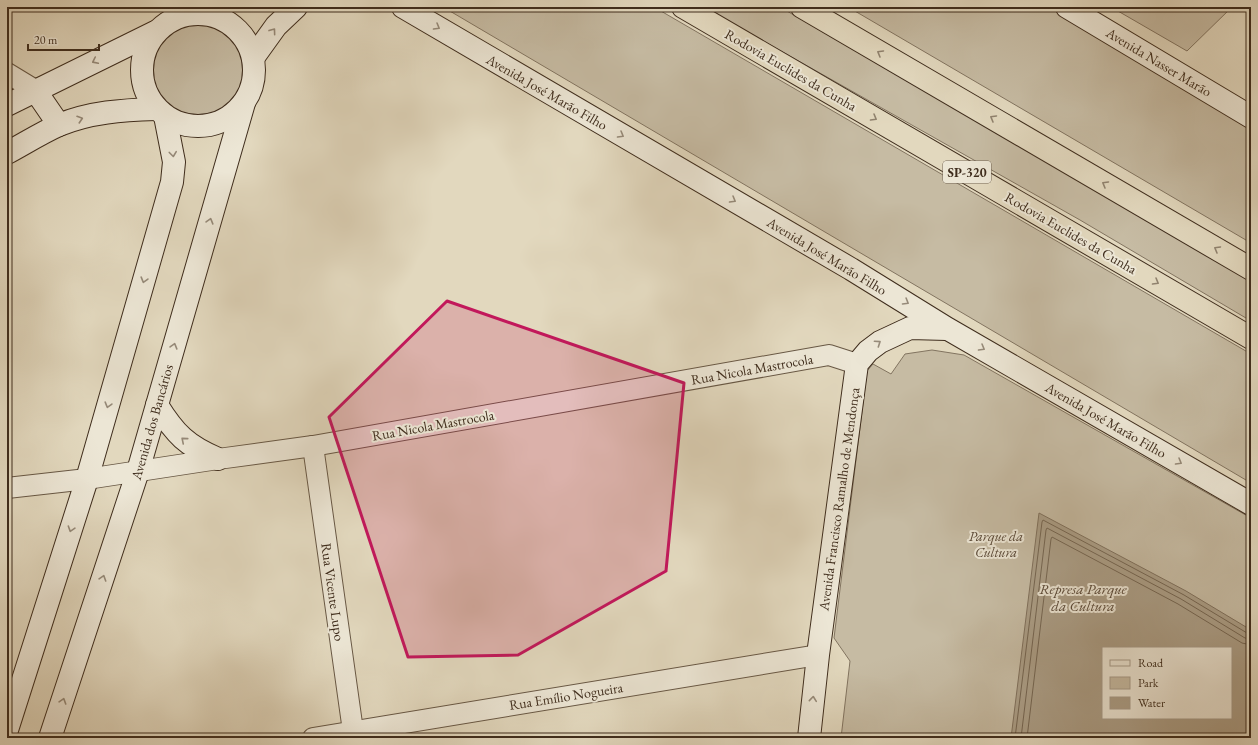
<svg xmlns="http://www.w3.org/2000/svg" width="1258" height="745" font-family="'EB Garamond',serif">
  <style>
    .green { fill: #c6bba3; stroke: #827460; fill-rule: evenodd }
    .water { fill: #ab9e87; stroke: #80715d; fill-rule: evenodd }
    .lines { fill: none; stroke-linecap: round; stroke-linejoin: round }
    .shore { stroke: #756652; stroke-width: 1 }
    .street-casing { stroke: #685845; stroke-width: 22 }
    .secondary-casing { stroke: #3f2d1d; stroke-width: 24 }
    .highway-casing { stroke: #3f2d1d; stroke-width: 24 }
    .street { stroke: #ece6d5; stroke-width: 20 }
    .secondary { stroke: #ece6d5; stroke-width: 22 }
    .highway { stroke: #e2d8be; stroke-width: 22 }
    .oneway { stroke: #968a79 }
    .oneway2 { stroke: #90826e }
    .marked { fill: #c2185b; fill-opacity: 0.2; stroke: #c2185b; stroke-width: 3; stroke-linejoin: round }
    .labels { text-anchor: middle; stroke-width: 4; stroke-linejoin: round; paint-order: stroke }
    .shield { fill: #ece6d5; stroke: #736454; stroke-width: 1 }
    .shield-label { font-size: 13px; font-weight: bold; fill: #3f2d1d }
    .street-label { font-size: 14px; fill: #3f2d1d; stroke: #ece6d5 }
    .park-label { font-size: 14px; font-style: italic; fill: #5a4938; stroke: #ece6d5 }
    .water-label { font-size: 15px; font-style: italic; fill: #5a4938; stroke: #ece6d5 }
  </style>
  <rect width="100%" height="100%" fill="#e2d8be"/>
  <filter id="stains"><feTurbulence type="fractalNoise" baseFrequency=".005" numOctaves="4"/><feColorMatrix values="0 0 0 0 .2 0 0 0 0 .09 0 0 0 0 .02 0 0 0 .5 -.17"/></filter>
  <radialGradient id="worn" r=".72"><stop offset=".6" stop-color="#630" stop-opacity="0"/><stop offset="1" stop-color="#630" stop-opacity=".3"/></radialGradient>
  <g class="green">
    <polygon points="443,7 654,7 1251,354 1251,483"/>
    <polygon points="703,7 780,7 1251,281 1251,321 1080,220"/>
    <polygon points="848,7 1051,7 1251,124 1251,243"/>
    <polygon points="1111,7 1232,7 1187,51"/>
    <circle cx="198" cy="70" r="48"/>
    <path d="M932,350L964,355L1251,518V738H841L850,661L834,638L867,371L873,364L891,374L905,354ZM1103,648H1231V718H1103Z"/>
  </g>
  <path class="water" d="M1039,513L1186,591L1251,630V738H1011ZM1103,648H1231V718H1103Z"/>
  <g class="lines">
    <g class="shore">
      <polyline points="1015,738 1042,522 1043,520 1184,595 1247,633 1251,634"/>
      <polyline points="1021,738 1046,530 1047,528 1181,599 1245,638 1251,639"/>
      <polyline points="1027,738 1051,539 1052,537 1178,604 1242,643 1251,645"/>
    </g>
    <defs>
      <g id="street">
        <polyline points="7,73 35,90"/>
        <polyline points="313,446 354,738"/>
        <polyline points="7,488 87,479 218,459 313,446 829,355 857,364"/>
        <polyline points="313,738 818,655"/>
      </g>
      <g id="secondary">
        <polyline points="403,7 851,269 948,329 1251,504"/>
        <polyline points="1067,7 1251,117"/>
        <circle cx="198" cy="70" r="56"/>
        <polyline points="253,58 276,26 296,7"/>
        <polyline points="35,90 59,125"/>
        <polyline points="7,105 155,32"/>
        <path d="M7,153C24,144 41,133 59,125C90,112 123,110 156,109"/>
        <path d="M157,405C175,434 187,446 218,459"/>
        <polyline points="7,730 87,479 172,182 174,162 165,116"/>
        <polyline points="50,738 138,471 244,103"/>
        <polyline points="809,738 818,655 857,364 868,351 880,342 910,328 947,329"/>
      </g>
      <g id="highway">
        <polyline points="683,7 1251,338"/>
        <polyline points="802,7 1251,269"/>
      </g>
    </defs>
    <use href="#street" class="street-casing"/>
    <use href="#secondary" class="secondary-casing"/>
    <use href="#highway" class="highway-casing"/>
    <use href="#street" class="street"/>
    <use href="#secondary" class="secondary"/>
    <use href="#highway" class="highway"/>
  </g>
  <defs><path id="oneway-chevron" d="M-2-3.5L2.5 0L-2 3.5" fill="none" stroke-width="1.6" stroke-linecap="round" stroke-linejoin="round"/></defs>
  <g class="oneway">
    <use href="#oneway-chevron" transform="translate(437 27) rotate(30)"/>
    <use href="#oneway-chevron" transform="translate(273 31) rotate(-54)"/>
    <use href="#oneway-chevron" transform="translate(95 61) rotate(154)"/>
    <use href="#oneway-chevron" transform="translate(80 119) rotate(-18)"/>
    <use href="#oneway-chevron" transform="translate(621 135) rotate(30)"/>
    <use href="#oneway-chevron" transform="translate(173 154) rotate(83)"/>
    <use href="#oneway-chevron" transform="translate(733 200) rotate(30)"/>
    <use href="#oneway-chevron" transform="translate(210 221) rotate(-74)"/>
    <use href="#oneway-chevron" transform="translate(144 280) rotate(106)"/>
    <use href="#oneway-chevron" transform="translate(906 302) rotate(31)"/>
    <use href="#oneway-chevron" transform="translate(878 343) rotate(-34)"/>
    <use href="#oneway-chevron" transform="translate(174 346) rotate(-74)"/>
    <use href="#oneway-chevron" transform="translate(982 348) rotate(30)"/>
    <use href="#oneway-chevron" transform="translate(108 405) rotate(106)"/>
    <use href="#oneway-chevron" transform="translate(184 440) rotate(-140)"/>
    <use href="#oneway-chevron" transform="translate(1179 462) rotate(30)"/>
    <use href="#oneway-chevron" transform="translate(71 529) rotate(108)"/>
    <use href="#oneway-chevron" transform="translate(103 578) rotate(-72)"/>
    <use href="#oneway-chevron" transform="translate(813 699) rotate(-84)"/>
    <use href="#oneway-chevron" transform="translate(63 701) rotate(-72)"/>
  </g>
  <g class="oneway2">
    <use href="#oneway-chevron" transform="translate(880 53) rotate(-150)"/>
    <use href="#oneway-chevron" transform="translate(874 118) rotate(30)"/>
    <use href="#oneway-chevron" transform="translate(993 118) rotate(-150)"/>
    <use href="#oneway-chevron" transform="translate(1105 184) rotate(-150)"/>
    <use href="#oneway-chevron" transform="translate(1217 249) rotate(-150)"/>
    <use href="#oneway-chevron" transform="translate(1156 282) rotate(30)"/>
  </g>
  <path class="marked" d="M447,301L684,383L666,571L518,655L408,657L329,417Z"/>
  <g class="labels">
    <rect class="shield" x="943" y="161" width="48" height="22" rx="3"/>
    <g class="shield-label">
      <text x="967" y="177">SP-320</text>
    </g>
    <g class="street-label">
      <text transform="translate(1159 62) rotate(31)" y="5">Avenida Nasser Marão</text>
      <text transform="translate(791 70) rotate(30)" y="5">Rodovia Euclides da Cunha</text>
      <text transform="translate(547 92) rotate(30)" y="5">Avenida José Marão Filho</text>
      <text transform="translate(1071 233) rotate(30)" y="5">Rodovia Euclides da Cunha</text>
      <text transform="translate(827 256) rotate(31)" y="5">Avenida José Marão Filho</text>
      <text transform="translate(752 369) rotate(-10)" y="5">Rua Nicola Mastrocola</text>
      <text transform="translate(1106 420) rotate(30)" y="5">Avenida José Marão Filho</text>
      <text transform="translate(152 422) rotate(-74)" y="5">Avenida dos Bancários</text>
      <text transform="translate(433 425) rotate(-10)" y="5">Rua Nicola Mastrocola</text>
      <text transform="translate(839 499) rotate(-82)" y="5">Avenida Francisco Ramalho de Mendonça</text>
      <text transform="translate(333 592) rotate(82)" y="5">Rua Vicente Lupo</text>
      <text transform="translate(566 696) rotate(-9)" y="5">Rua Emílio Nogueira</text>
    </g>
    <g class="park-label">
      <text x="996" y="541">Parque da<tspan x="996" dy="16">Cultura</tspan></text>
    </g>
    <g class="water-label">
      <text x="1083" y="594">Represa Parque<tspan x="1083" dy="17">da Cultura</tspan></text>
    </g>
  </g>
  <rect width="1258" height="745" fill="none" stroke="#e2d8be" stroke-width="24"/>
  <rect x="8" y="8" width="1242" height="729" fill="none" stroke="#3f2d1d" stroke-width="2"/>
  <rect x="12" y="12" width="1234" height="721" fill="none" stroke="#3f2d1d"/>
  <rect x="1102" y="647" width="130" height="72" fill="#ece6d5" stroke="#a79c8b"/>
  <rect x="1110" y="660" width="20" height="6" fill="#ece6d5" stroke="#a79c8b"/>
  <text x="1138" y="667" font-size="12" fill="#3f2d1d">Road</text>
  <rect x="1110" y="677" width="20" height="12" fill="#c6bba3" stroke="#a79c8b"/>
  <text x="1138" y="687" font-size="12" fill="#3f2d1d">Park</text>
  <rect x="1110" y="697" width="20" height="12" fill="#ab9e87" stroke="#a79c8b"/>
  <text x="1138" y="707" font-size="12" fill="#3f2d1d">Water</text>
  <path d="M28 44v6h71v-6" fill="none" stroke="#3f2d1d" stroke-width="2"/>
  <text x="34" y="44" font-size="12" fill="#3f2d1d" stroke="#ece6d5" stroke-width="3" paint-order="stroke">20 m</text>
  <rect width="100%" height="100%" filter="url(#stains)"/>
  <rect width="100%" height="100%" fill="url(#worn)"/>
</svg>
